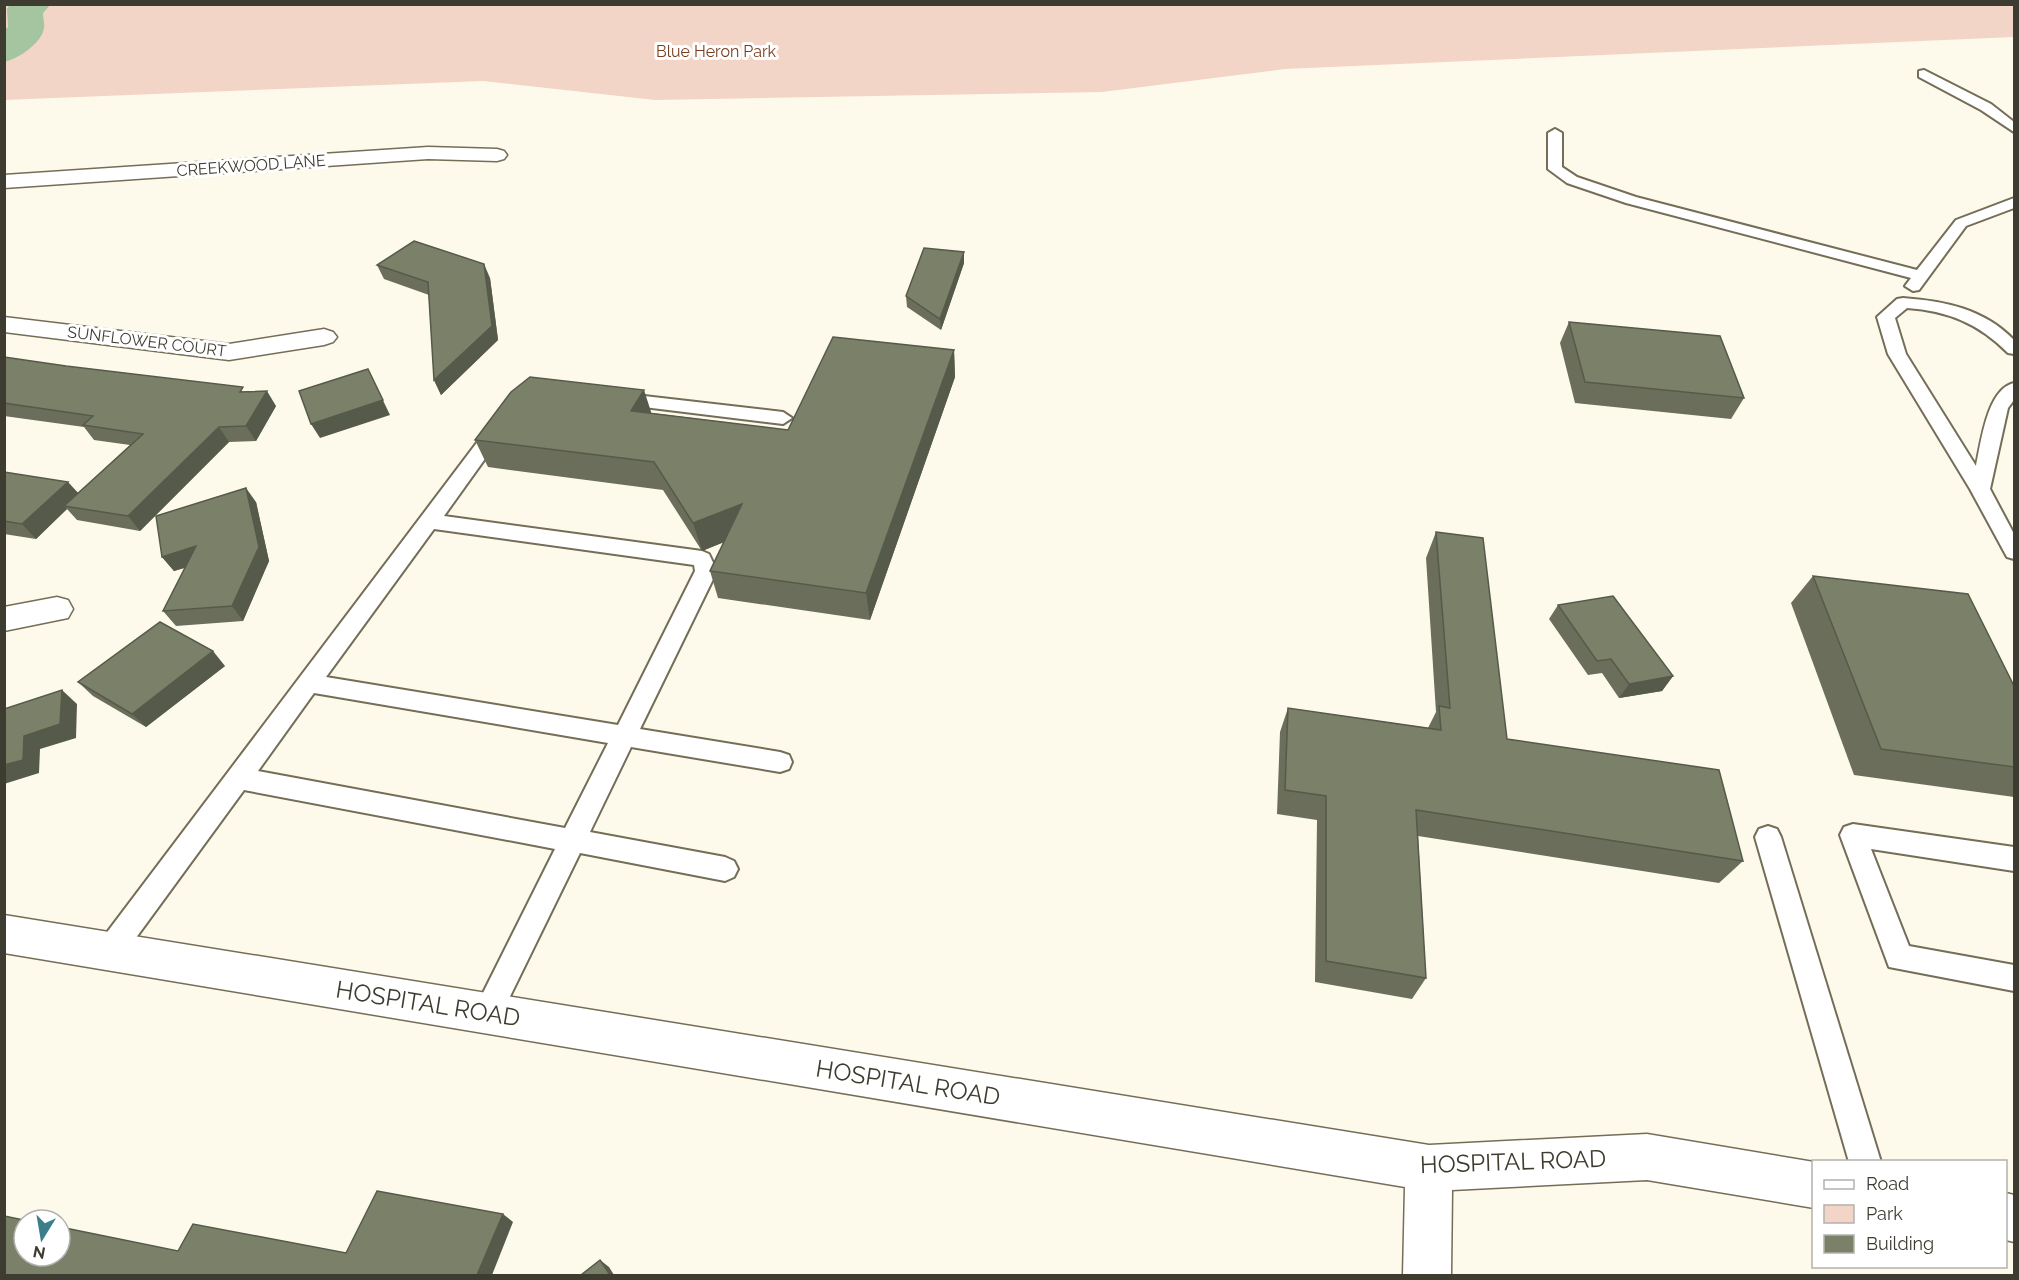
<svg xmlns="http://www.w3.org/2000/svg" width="2019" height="1280" font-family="Raleway,sans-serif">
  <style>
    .green { fill: #f3d5c7 }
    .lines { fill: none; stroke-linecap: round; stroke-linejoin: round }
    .river { fill: #a4c5a0; fill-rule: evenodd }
    .service-casing { stroke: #746d57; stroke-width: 4 }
    .minor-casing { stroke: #746d57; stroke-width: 3 }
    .service { fill: #fff; fill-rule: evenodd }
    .minor { fill: #fff; fill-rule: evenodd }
    .wall { fill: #6a6e5a }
    .shaded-wall { fill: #565a4a }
    .building { fill: #7b8069; stroke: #565a4a; stroke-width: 1.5 }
    .labels { text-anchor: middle; stroke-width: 6; stroke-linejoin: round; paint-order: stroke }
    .far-park-label { font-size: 16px; fill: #793e1f; stroke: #fff }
    .far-street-label { font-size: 16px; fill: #3e3c31; stroke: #fff }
    .near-street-label { font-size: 24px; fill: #3e3c31; stroke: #fff }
  </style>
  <rect width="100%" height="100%" fill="#fefaeb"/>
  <polygon class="green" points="2014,4 2014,37 1285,69 1102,92 655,100 483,81 4,100 5,4"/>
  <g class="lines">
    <path class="river" d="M10,4H51L43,13C43,18 45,24 44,28C42,43 18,59 4,62V30L8,27L7,9Z"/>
    <defs>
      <g id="service">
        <polygon points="1924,70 1991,104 2014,122 2014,132 1981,110 1919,77 1919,71"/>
        <polygon points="1555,129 1562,133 1562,167 1577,177 1636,197 1917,270 1956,220 2014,198 2014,208 1966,226 1919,290 1913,291 1905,286 1911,278 1626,203 1567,183 1548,169 1548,133"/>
        <path d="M1903,298C1945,301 1984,309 2014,340V354L2008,353C1978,323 1948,311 1907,308L1895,318L1906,354L1976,466C1981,443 1987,389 2014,383V400L2008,408L1990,489L2014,534V559L2007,557L1970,489L1888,354L1877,317L1897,299Z"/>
        <polygon points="618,393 783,412 792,418 783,424 611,403 609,399"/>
        <path d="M498,422L505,424L507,428L444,516L702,551L709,554L717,571L640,729L780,752L789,755L792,762L789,769L780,772L631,747L590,832L725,857L734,861L738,869L734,877L725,881L580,853L497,1023L487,1027L477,1023L473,1013L555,849L244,790L119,961L109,965L99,961L95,952L99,943L491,424ZM434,529L694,565L695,571L618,725L326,677ZM314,693L608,743L565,828L258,771Z"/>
        <polygon points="1853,824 2014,847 2014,871 1871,849 1909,946 2014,965 2014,991 1889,967 1840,835 1844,827"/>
        <polygon points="1768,826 1777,829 1781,837 1881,1162 1849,1162 1755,837 1759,829"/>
      </g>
      <g id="minor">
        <polygon points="428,147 497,149 504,151 507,155 504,159 497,161 428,159 4,188 4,175"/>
        <polygon points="4,317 229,344 324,329 333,332 337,337 333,342 324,345 229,360 4,332"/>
        <polygon points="57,597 68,600 73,609 68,618 4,631 4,607"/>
        <polygon points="4,915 1429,1145 1647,1134 1814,1162 1814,1208 1647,1180 1452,1190 1451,1276 1403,1276 1405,1187 4,953"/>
        <polygon points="2006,1193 2014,1195 2014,1242 2006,1240"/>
      </g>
    </defs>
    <use href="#service" class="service-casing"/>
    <use href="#minor" class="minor-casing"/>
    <use href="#service" class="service"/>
    <use href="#minor" class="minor"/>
  </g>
  <g class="wall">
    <polygon points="964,263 941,330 907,307 906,296"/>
    <polygon points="377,265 490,278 498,340 441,395 434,380 429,295 384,279"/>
    <polygon points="1569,322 1744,398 1731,419 1575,403 1560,343"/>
    <polygon points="954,350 955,377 870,620 718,598 710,571 724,542 702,551 663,490 488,467 475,440 652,413 788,430"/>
    <polygon points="4,357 246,392 276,406 256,441 229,442 140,531 77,520 67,509 36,539 4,534 4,472 78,493 130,445 94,440 84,427 4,416"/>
    <polygon points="256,502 269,561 243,621 176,626 163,611 185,568 174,571 162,557"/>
    <polygon points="1436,532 1507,739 1743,861 1719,883 1418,836 1426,978 1412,999 1315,982 1317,820 1277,814 1280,732 1288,708 1428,728 1436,712 1426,558"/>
    <polygon points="1813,576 2014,686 2014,797 1854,775 1791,603"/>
    <polygon points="1558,605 1673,676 1662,691 1619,698 1602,673 1588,675 1549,619"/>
    <polygon points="225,666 146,727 93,696 78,682"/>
  </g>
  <g class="shaded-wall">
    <polygon points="964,252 964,263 941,330 940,319"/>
    <polygon points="484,264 490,278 498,340 441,395 434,380"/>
    <polygon points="954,350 955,377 870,620 866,593"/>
    <polygon points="368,369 390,415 320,438 311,424"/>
    <polygon points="644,390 653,418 631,411"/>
    <polygon points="267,391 276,406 256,441 246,426"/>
    <polygon points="219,427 229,442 140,531 128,516"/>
    <polygon points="68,482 81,496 64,506 67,509 36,539 22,524"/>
    <polygon points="246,488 256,502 269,561 243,621 232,606"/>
    <polygon points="742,504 749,532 702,551 693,523"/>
    <polygon points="196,546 207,560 174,571 162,557"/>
    <polygon points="213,651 225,666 146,727 132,714"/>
    <polygon points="1673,676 1662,691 1619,698 1629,684"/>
    <polygon points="62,690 77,704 76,738 40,749 39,773 4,784 4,765 24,736"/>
    <polygon points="503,1214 513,1222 492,1275 477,1275"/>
    <polygon points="600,1260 609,1267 614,1275 610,1275"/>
  </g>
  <g class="building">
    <polygon points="414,241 484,264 492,326 434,380 428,282 377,265"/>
    <polygon points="924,248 964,252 940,319 906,296"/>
    <polygon points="1569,322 1720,336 1744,398 1585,382"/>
    <polygon points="833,337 954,350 866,593 710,571 742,504 693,523 654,462 475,440 511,392 530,377 644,390 631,411 788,430"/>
    <polygon points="4,357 66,366 243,387 240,392 267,391 246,426 219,427 128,516 64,506 143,434 83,425 93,416 4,403"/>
    <polygon points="368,369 383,400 311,424 299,391"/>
    <polygon points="4,472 68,482 22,524 4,521"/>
    <polygon points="246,488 259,547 232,606 163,611 196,546 162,557 156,516"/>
    <polygon points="1436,532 1483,538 1507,739 1719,770 1743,861 1416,810 1426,978 1326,961 1326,796 1285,790 1288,708 1441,730 1439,706 1450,708"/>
    <polygon points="1813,576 1968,594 2014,686 2014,767 1881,749"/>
    <polygon points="1613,596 1673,676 1629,684 1611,659 1597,661 1558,605"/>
    <polygon points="160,622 213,651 132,714 78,682"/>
    <polygon points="62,690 60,724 24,736 23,760 4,765 4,709"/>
    <polygon points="377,1191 503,1214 477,1275 4,1275 4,1216 24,1220 24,1256 60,1256 60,1227 178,1251 193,1224 346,1253"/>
    <polygon points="600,1260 610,1275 581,1275"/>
  </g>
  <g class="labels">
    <g class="far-park-label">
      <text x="716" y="57">Blue Heron Park</text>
    </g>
    <g class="far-street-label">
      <text transform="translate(251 165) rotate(-4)" y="6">CREEKWOOD LANE</text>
      <text transform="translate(147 341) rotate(7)" y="6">SUNFLOWER COURT</text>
    </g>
    <g class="near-street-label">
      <text transform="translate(428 1004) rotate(9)" y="8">HOSPITAL ROAD</text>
      <text transform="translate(908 1083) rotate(9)" y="8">HOSPITAL ROAD</text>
      <text transform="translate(1513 1162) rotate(-2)" y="8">HOSPITAL ROAD</text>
    </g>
  </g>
  <rect width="2019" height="1280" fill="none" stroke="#3e3c31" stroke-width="12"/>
  <rect x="1812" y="1160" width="195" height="108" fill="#ffffff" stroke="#b2b1ad" stroke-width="1.5"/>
  <rect x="1824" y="1180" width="30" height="9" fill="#ffffff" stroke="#b2b1ad" stroke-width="1.5"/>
  <text x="1866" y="1190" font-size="18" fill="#3e3c31">Road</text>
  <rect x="1824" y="1205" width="30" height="18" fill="#f3d5c7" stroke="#b2b1ad" stroke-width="1.5"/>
  <text x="1866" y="1220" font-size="18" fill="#3e3c31">Park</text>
  <rect x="1824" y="1235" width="30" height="18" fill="#7b8069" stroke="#b2b1ad" stroke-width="1.5"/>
  <text x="1866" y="1250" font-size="18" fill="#3e3c31">Building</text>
  <g transform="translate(42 1238) rotate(191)"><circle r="28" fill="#ffffff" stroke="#b2b1ad" stroke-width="1.5"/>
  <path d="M0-4.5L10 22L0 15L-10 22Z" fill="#3b7f8d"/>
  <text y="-9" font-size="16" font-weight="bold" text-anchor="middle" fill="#3e3c31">N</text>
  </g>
</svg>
